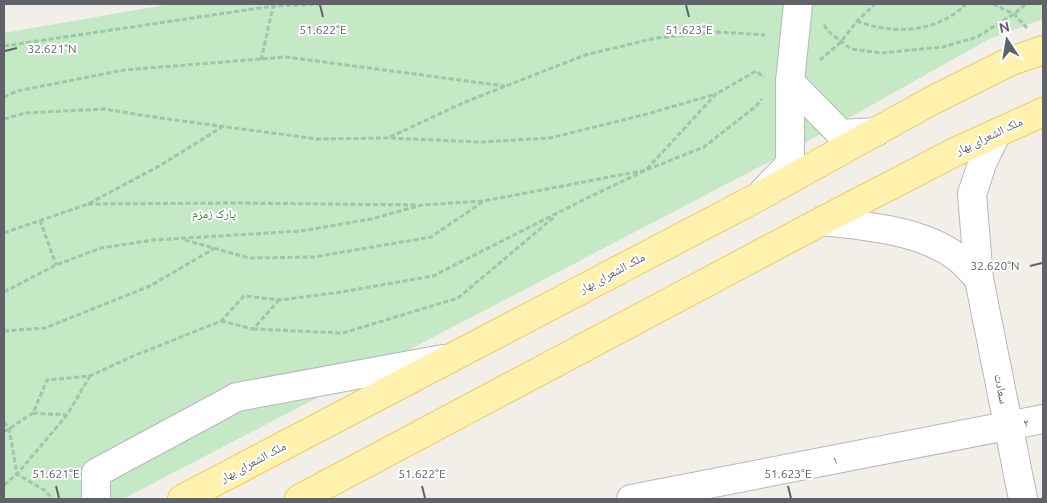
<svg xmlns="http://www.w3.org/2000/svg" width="1047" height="503" font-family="Ubuntu,'Noto Naskh Arabic',sans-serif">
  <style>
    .green { fill: #c5e8c5 }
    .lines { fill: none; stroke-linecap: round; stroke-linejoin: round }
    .minor-casing { stroke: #b5b8bc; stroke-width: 30 }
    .major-casing { stroke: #f2c960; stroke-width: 30 }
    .path { stroke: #9cc7a9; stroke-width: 3; stroke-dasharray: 5 2.5; stroke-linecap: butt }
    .minor { stroke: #fff; stroke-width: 28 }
    .major { stroke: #fff2af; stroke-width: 28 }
    .ticks { fill: none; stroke: #5f6368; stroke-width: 2 }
    .labels { text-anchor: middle; stroke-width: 4; stroke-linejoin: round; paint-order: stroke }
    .street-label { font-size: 12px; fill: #5f6368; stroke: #fff }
    .park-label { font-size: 12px; fill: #348238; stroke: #fff }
    .ticks-label { font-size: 12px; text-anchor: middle; fill: #5f6368; stroke: #fff; stroke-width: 4; stroke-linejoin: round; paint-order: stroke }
  </style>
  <rect width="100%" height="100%" fill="#f1efe8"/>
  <polygon class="green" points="170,4 1043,4 1043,19 989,39 790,151 123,499 4,499 4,33"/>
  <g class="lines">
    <defs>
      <g id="minor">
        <polyline points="790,82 841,134 876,132"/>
        <polyline points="997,133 983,161 972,194 979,279 1023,499"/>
        <polyline points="764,191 790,164 790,82 798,4"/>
        <path d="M822,221C866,226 920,230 957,257C965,263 972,272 979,279"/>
        <polyline points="96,499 96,473 237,397 443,359"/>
        <polyline points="631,499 1043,419"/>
      </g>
      <g id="major">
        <polyline points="182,499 758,197 931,101 1011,61 1043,50"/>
        <polyline points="299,499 822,221 955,152 1043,112"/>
      </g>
    </defs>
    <use href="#minor" class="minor-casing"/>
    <use href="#major" class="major-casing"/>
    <g class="path">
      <polyline points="993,4 1014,14 1027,28"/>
      <path d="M857,21C893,35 937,33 966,4"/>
      <polyline points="824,25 829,32 851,49 881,53 943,47 977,37 1014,14 1026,4"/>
      <polyline points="4,46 273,6 324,4"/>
      <polyline points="261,60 273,7"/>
      <polyline points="820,60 841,42 857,21 875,4"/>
      <polyline points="4,97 17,91 124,70 286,57 505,86"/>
      <polyline points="4,119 25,113 104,109 160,118 317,139 388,138 481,142 550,138 647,114 716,94"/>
      <polyline points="390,137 465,102 585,55 656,38 719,32 765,35"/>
      <polyline points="88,204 236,203 416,205"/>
      <polyline points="40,220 56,265"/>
      <polyline points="4,233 88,204 161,165 222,127"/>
      <polyline points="185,240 249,258 314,257 431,237 484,201"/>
      <polyline points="4,292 56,265 101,248 153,240 301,231 371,219 422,205 484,201 646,170 716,94 756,71 764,77"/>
      <polyline points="221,321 253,329 279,300"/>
      <polyline points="253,329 343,333 458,298 553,218"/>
      <polyline points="4,331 45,328 150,286 215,248"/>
      <polyline points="33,413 67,415 90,376"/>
      <polyline points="4,422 9,428 17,474 44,490 53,499"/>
      <polyline points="4,432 33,413 47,380 90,376 131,357 221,321 244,296 280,300 341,292 433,276 585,199 646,170 704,147 755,107 762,99"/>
      <polyline points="4,485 17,474 67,415"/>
    </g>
    <use href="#minor" class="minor"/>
    <use href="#major" class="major"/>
  </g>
  <path class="ticks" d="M320,5L323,17M686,5L689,17M5,51L17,48M1030,266L1042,263M56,486L59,498M422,486L425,498M788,486L791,498"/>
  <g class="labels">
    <g class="street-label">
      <text transform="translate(989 136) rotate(-25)" y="4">ملک الشعرای بهار</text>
      <text transform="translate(612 273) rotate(-28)" y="4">ملک الشعرای بهار</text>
      <text transform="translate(1001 389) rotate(79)" y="4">سعادت</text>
      <text transform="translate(1026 423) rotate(-12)" y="4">۲</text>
      <text transform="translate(835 460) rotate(-11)" y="4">۱</text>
      <text transform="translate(253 462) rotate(-28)" y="4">ملک الشعرای بهار</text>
    </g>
    <g class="park-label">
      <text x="214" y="218">پارک زمزم</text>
    </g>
  </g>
  <g class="ticks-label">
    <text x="323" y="34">51.622°E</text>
    <text x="689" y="34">51.623°E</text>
    <text x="52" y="53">32.621°N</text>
    <text x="995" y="270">32.620°N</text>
    <text x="56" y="478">51.621°E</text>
    <text x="422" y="478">51.622°E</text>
    <text x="788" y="478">51.623°E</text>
  </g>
  <rect width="1047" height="503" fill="none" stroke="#5f6368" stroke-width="10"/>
  <g transform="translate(1007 40) rotate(348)" stroke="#ffffff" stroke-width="4" paint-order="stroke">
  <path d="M0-4L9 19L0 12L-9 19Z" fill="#5f6368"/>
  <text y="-8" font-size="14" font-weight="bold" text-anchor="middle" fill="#5f6368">N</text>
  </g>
</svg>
